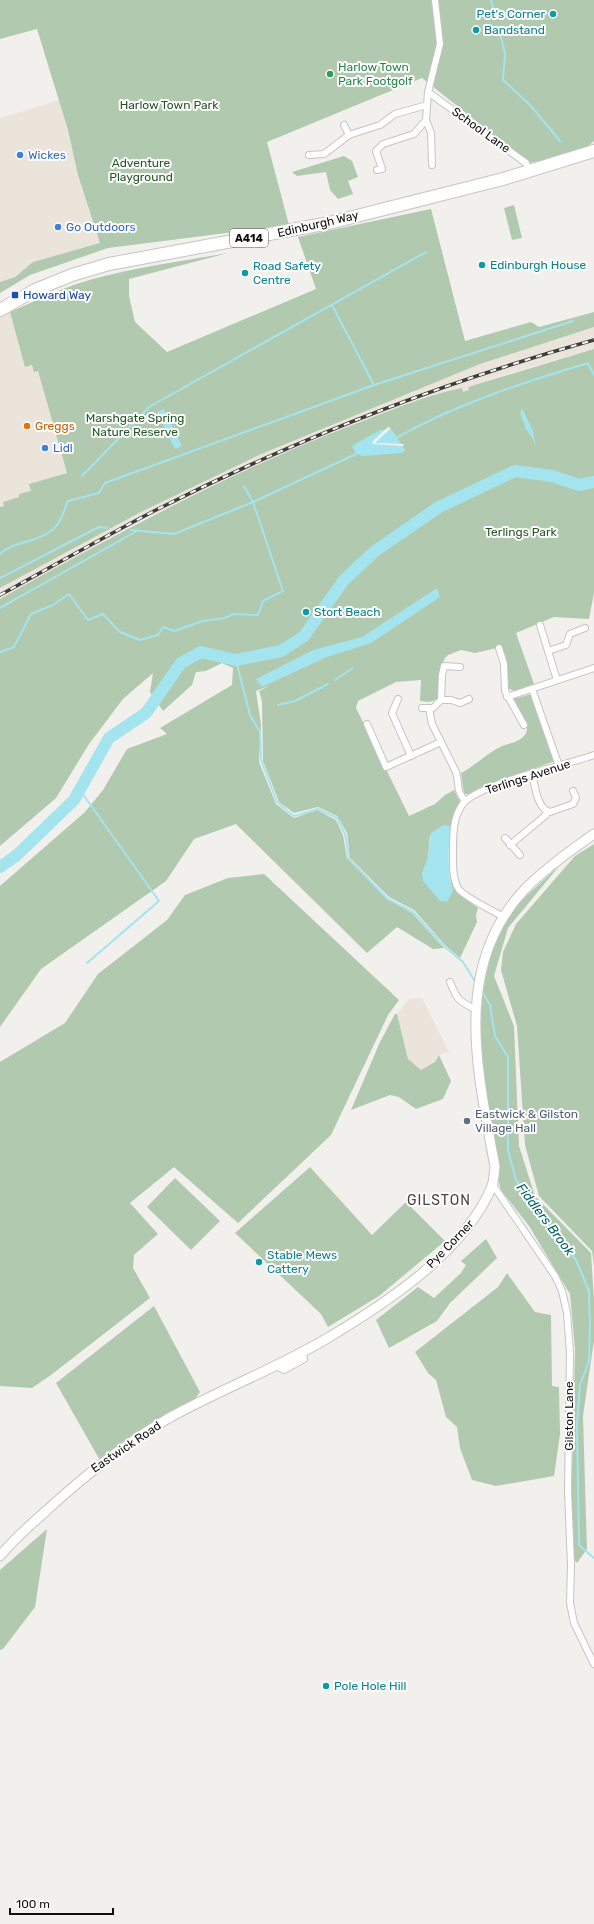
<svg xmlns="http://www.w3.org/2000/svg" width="594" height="1924" font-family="Rubik,sans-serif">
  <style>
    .built { fill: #ebe4db }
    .green { fill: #b1c9af; fill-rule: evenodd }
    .water { fill: #a3e4ee }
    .pier { fill: #f2f0ed }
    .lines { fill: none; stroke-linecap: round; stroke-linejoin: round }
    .stream { stroke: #a3e4ee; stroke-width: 2 }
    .river { stroke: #a3e4ee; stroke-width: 12 }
    .street-casing { stroke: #c6c4c2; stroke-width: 8 }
    .secondary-casing { stroke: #c6c4c2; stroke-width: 11 }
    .highway-casing { stroke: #c6c4c2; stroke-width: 14 }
    .street { stroke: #fff; stroke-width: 6 }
    .secondary { stroke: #fff; stroke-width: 9 }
    .highway { stroke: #fff; stroke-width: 12 }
    .rail-casing { stroke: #3e3d3c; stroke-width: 3.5 }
    .rail { stroke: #fff; stroke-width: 2; stroke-dasharray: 6; stroke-linecap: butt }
    .culture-dot { fill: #0f9aa8; stroke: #fff; stroke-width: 1.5 }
    .leisure-dot { fill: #2e9e5b; stroke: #fff; stroke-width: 1.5 }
    .shop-dot { fill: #3f7fe0; stroke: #fff; stroke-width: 1.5 }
    .transit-dot { fill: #1a4fb4; stroke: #fff; stroke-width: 1.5 }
    .food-dot { fill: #e8710a; stroke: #fff; stroke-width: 1.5 }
    .service-dot { fill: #5c6f8a; stroke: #fff; stroke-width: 1.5 }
    .labels { text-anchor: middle; stroke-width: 4; stroke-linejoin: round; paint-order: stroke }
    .shield { fill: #fff; stroke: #585756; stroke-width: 1 }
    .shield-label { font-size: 11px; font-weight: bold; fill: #100f0e }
    .culture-label { font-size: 12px; fill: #0d838f; stroke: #fff; text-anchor: start }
    .leisure-label { font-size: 12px; fill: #27864d; stroke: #fff; text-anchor: start }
    .park-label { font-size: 12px; fill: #245724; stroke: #fff }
    .street-label { font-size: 12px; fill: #100f0e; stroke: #fff }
    .shop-label { font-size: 12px; fill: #366cbe; stroke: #fff; text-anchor: start }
    .transit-label { font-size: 12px; fill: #164399; stroke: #fff; text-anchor: start }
    .food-label { font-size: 12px; fill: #c56008; stroke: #fff; text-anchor: start }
    .service-label { font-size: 12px; fill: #4e5e75; stroke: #fff; text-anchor: start }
    .water-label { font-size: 13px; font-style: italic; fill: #00626c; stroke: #fff }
    .quarter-label { font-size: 14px; letter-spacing: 1px; fill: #484644; stroke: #fff }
  </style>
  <rect width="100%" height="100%" fill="#f2f0ed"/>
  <g class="built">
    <polygon points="59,100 102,244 31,265 0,286 0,118"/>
    <polygon points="10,312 25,366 32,365 38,370 67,473 29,484 31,491 19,494 20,497 3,502 4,506 0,507 0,317"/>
    <polygon points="594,327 594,349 504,375 468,387 469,390 463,392 462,389 435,395 330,434 224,481 140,521 0,599 0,588 63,553 178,493 259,455 480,364"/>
    <polygon points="422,998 449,1052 439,1055 435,1062 421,1070 408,1059 397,1014 409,999"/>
  </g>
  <g class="green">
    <polygon points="0,0 594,0 594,141 578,154 529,163 422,78 267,142 289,225 108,248 30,275 0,293 0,282 15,277 33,262 100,243 78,175 68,130 37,29 0,39"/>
    <polygon points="344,156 352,161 358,177 348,181 353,194 338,199 330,190 326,172 297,176 292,172"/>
    <polygon points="514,205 522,238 512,240 504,208"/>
    <path d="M431,209L465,341L531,322L539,327L594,312V327L480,364L259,455L139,513L0,588V507L4,506L3,502L19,497V494L31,491L29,484L67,473L38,371L34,372L32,365L25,367L10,312C37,300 64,287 93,279C137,267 183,261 228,253L129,279V296L135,322L167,352L316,289L298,237Z"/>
    <path d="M594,349V593L589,619L554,617L516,633L534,684L514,691L508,688V668L501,647L475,653L461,650L448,655L445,658L441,667L439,697C433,703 428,702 420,701L421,680L396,682L358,701L356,708L409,816L435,804L445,795L454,790L460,802L456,813L453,884L457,893L478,908L476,915L477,922L460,958L445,945L414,910L389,897L350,858L347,833L337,816L318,807L294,813L279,802L263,761L262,701L259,691L269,686L256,691L261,725L259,762L276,804L294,818L317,810L336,820L343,835L347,858L387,899L412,913L444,948L433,949L397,927L367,953L236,824L194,839L166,881L41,969L0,1027V886L85,812L103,790L127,749L167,734L160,728L232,685L233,668L222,663L206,671L196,672L192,685L163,711L150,692L153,673L123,699L89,744L56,798L0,846V599C114,535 228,473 350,426C387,412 423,396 462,388L463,392L469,390L468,387ZM444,825L449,837L451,884L453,891L422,874L428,858L430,836Z"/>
    <path d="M532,694L555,761L481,787L469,794H464L461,773C475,766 487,753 502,746C509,743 522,742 526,733C531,721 517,711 513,700L516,697L517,698Z"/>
    <polygon points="594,844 594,1266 592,1251 539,1196 525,1145 517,1026 501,970 503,952 516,924 575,856"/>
    <polygon points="560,865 508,928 494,976 514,1026 519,1146 535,1196 591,1253 594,1301 594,1340 583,1416 587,1549 577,1563 570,1554 575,1349 570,1294 529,1226 501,1190 497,1177 476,1041 483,991 492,948 512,909"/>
    <polygon points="264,874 399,1000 388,1015 331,1135 238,1223 174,1167 130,1203 158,1234 134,1255 133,1268 150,1298 51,1375 32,1388 0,1386 0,1062 65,1023 98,974 167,920 185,895 228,878"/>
    <polygon points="395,1014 397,1014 408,1059 421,1070 435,1062 439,1055 451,1081 443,1099 416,1109 399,1097 390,1095 351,1110 380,1042"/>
    <polygon points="310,1167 372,1235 406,1202 445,1241 379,1296 328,1327 321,1314 235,1233"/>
    <polygon points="175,1178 220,1221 191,1250 147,1207"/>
    <polygon points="486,1239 497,1258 450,1303 437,1321 389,1348 376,1320 418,1287 434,1298 461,1273 466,1265 461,1261"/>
    <polygon points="507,1273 535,1312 551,1315 552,1386 559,1387 560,1434 554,1476 496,1486 472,1480 460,1448 457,1427 446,1417 436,1380 428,1373 415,1352 498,1287"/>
    <polygon points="154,1306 200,1392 188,1408 101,1462 56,1383"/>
    <polygon points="47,1529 35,1607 3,1649 0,1650 0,1570"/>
  </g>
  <g class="water">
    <polygon points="522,408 533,431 536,448 533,439 526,429 520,413"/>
    <polygon points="164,409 182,446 175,449 157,412"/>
    <polygon points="390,429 392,430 405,450 402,453 363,456 356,454 352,446 380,430"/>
    <polygon points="437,588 440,597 371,643 327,657 262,687 256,679 313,650 362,637"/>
    <path d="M444,825L451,826C448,845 447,872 453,891L447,902L440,901L423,881L422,874L428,858L431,833Z"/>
  </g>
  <polygon class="pier" points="388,427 391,428 375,443 403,444 404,446 372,444 373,441"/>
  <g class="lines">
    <g class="stream">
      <polyline points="491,0 494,11"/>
      <polyline points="501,37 505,54 503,80 530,105 560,141"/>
      <polyline points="332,305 374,385"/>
      <path d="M396,438C456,404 522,383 588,363L594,375"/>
      <polyline points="82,476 149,407 426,252"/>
      <polyline points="131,530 174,534 253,502 356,454"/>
      <path d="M0,554C14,541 35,543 51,531C60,525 64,511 68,501L99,493L105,483L374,385L573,321"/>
      <polyline points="0,578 99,527 107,528"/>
      <polyline points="0,608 137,531"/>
      <polyline points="0,652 14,647 31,614 53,605 69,594 88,620 103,614 120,632 140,640 158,635 163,627 174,631 203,621 225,618 233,614 258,615 263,601 283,591 253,502 244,486"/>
      <polyline points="236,660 250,715 260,732 261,760 277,802 294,816 318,809 337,818 345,834 349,859 388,899 413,912 445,947 463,962 476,983"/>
      <polyline points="335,680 353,668"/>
      <polyline points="278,705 295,701 328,684"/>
      <polyline points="80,790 159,901 87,963"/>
      <polyline points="482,992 490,1005 495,1036 508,1057 508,1150 516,1180 555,1235 576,1260 589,1291 590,1326 589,1361 580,1385 577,1424 579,1545 594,1558"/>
    </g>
    <polyline class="river" points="0,867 17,855 74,800 109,738 146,713 181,663 201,652 236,660 281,651 304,636 344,580 375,551 439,507 515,471 552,476 579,485 594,482"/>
    <defs>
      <g id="street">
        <polyline points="428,92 526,163 529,171"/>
        <polyline points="344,125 349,135"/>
        <polyline points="309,155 324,154 349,135 380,125 395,114 427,105"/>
        <polyline points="432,165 431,133 426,120 428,92 440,44 435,0"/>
        <polyline points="377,170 382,169 376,151 383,144 414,134 426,120"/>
        <polyline points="540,625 557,680"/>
        <polyline points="499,648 504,664 505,691 524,725"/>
        <polyline points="548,651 566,645 570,634 585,628"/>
        <polyline points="460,667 444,666 442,675 441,700 451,700 460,703 469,699"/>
        <polyline points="532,689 559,766"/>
        <polyline points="507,697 594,668"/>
        <polyline points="398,699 392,713 411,756"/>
        <polyline points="422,708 433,708 441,700"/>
        <path d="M429,708L432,724L456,772C460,786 455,788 465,801"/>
        <polyline points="367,724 386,767 441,742"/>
        <path d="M532,774C535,785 537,809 550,812L573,804L576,798L573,791"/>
        <polyline points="505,838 520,855"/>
        <polyline points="510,845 546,815 546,812"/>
        <path d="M504,917C495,912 462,896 458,888C452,877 453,862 453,849C453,835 453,818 462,805C476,784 567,765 594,755"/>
        <path d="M450,982C457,999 458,1001 475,1009"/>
        <polyline points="493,1185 555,1276 562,1291 567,1313 570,1352 568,1491 571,1565 570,1603 574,1623 594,1664"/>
        <polyline points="274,1365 284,1370 304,1359 302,1351"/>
      </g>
      <path id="secondary" d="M0,1556C14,1539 30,1525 46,1511C84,1476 123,1445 167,1419C219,1390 275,1369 326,1339C385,1304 465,1252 492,1186C494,1180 494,1173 495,1167C478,1073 451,967 525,889C546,868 570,851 594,834"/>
      <polyline id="highway" points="0,310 35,290 72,275 109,264 329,223 503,179 594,151"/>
    </defs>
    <use href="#street" class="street-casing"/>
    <use href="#secondary" class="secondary-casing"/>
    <use href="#highway" class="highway-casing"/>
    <use href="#street" class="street"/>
    <use href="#secondary" class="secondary"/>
    <use href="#highway" class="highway"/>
    <defs>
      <path id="rail" d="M0,595C51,567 102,538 154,511C294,440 443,382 594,340"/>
    </defs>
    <use href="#rail" class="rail-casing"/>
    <use href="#rail" class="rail"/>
  </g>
  <g class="culture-dot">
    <circle cx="553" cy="14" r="4"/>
    <circle cx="476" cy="30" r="4"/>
    <circle cx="482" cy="265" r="4"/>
    <circle cx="245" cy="273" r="4"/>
    <circle cx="306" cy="612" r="4"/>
    <circle cx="259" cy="1262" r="4"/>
    <circle cx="326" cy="1686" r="4"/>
  </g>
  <circle class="leisure-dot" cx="330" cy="74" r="4"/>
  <g class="shop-dot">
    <circle cx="20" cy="155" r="4"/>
    <circle cx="58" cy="227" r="4"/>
    <circle cx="45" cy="448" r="4"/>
  </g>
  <rect class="transit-dot" x="11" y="291" width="8" height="8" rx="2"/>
  <circle class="food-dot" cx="27" cy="426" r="4"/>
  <circle class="service-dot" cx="467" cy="1121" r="4"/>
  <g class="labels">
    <rect class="shield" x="230" y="229" width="38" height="18" rx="3"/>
    <g class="shield-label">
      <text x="249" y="242">A414</text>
    </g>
    <g class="culture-label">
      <text x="545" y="18" text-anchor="end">Pet's Corner</text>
      <text x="484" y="34">Bandstand</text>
      <text x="490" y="269">Edinburgh House</text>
      <text x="253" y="270">Road Safety<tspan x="253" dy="14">Centre</tspan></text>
      <text x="314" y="616">Stort Beach</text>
      <text x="267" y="1259">Stable Mews<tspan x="267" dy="14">Cattery</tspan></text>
      <text x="334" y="1690">Pole Hole Hill</text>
    </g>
    <g class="leisure-label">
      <text x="338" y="71">Harlow Town<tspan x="338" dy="14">Park Footgolf</tspan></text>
    </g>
    <g class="park-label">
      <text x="169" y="109">Harlow Town Park</text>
      <text x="141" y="167">Adventure<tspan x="141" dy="14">Playground</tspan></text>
      <text x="135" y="422">Marshgate Spring<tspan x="135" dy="14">Nature Reserve</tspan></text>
      <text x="521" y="536">Terlings Park</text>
    </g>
    <g class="street-label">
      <text transform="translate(481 130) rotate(36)" y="4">School Lane</text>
      <text transform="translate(318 224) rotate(-13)" y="4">Edinburgh Way</text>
      <text transform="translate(528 777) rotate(-18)" y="4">Terlings Avenue</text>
      <text transform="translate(450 1244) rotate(-46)" y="4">Pye Corner</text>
      <text transform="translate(569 1416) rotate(-90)" y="4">Gilston Lane</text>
      <text transform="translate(126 1447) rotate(-34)" y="4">Eastwick Road</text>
    </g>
    <g class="shop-label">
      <text x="28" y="159">Wickes</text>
      <text x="66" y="231">Go Outdoors</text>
      <text x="53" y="452">Lidl</text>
    </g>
    <g class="transit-label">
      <text x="23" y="299">Howard Way</text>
    </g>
    <g class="food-label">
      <text x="35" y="430">Greggs</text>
    </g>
    <g class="service-label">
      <text x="475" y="1118">Eastwick &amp; Gilston<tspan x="475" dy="14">Village Hall</tspan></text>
    </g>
    <g class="water-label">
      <text transform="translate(546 1219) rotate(53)" y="5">Fiddlers Brook</text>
    </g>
    <g class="quarter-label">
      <text x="439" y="1205">GILSTON</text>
    </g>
  </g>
  <path d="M10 1908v6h103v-6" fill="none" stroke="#100f0e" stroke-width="2"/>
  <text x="16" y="1908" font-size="12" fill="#100f0e" stroke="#ffffff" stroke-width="3" paint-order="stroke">100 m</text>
</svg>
